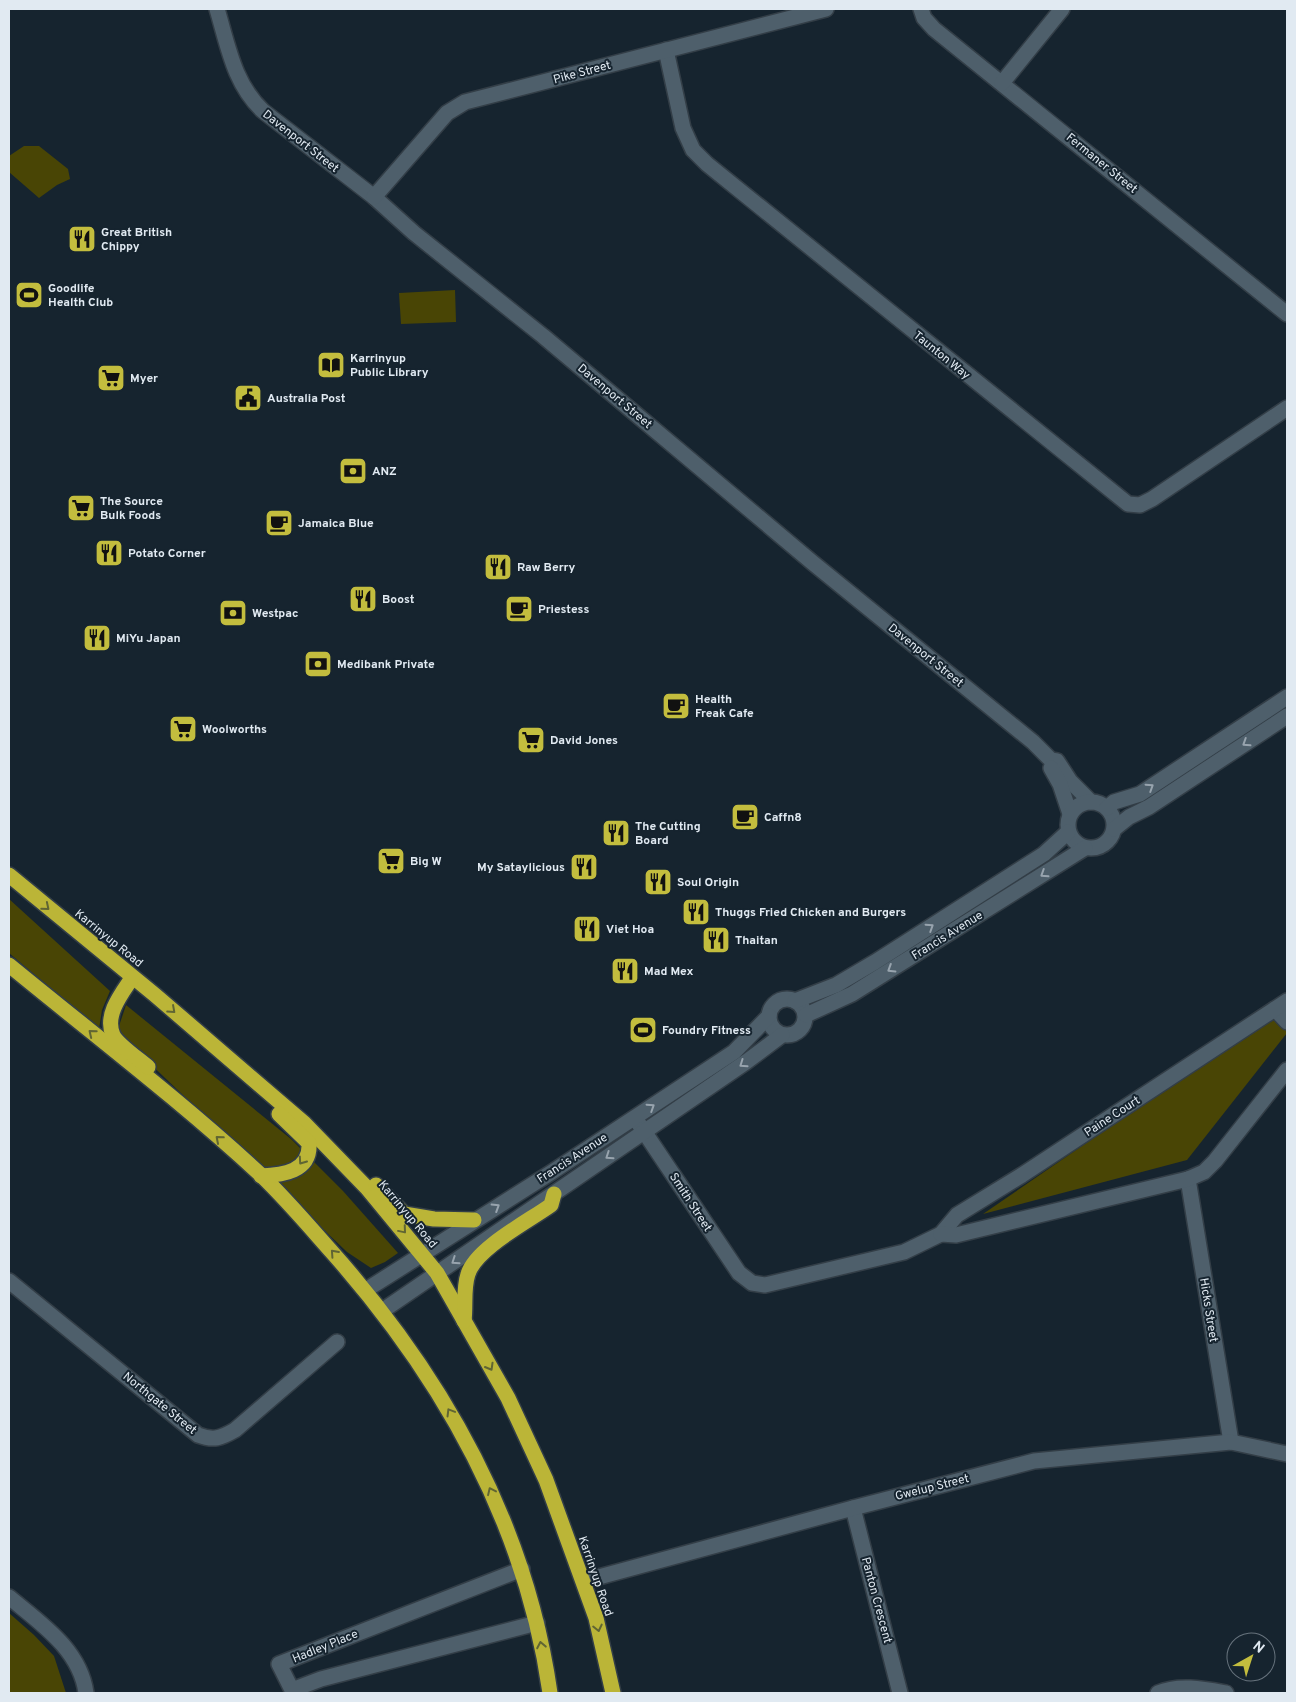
<svg xmlns="http://www.w3.org/2000/svg" width="1296" height="1702" font-family="Overpass,sans-serif">
  <style>
    .green { fill: #494505 }
    .lines { fill: none; stroke-linecap: round; stroke-linejoin: round }
    .street-casing { stroke: #333e47; stroke-width: 18 }
    .secondary-casing { stroke: #333e47; stroke-width: 18 }
    .highway-casing { stroke: #333e47; stroke-width: 18 }
    .street { stroke: #4e5f6b; stroke-width: 15 }
    .secondary { stroke: #4e5f6b; stroke-width: 15 }
    .highway { stroke: #bbb537; stroke-width: 15 }
    .oneway { stroke: #98a4ae }
    .oneway2 { stroke: #606533 }
    .labels { text-anchor: middle; stroke-width: 4; stroke-linejoin: round; paint-order: stroke }
    .street-label { font-size: 12px; fill: #e1eaf2; stroke: #16242f }
    .poi-label { font-size: 12px; font-weight: bold; fill: #e1eaf2; stroke: #16242f; text-anchor: start }
  </style>
  <rect width="100%" height="100%" fill="#16242f"/>
  <g class="green">
    <polygon points="24,146 39,146 68,169 70,179 57,185 39,198 9,172 9,156"/>
    <polygon points="455,290 456,322 401,324 399,293"/>
    <polygon points="9,899 110,991 102,1010 99,1029 9,953"/>
    <polygon points="126,1005 291,1139 343,1191 398,1253 385,1262 371,1268 347,1252 117,1032"/>
    <polygon points="1287,1005 1287,1033 1187,1160 983,1214"/>
    <polygon points="9,1613 34,1635 54,1656 66,1693 9,1693"/>
  </g>
  <g class="lines">
    <defs>
      <g id="street">
        <path d="M217,9C228,46 234,84 263,111L374,197L414,233L543,336L813,563L1033,742L1051,760L1057,761L1070,781L1091,802"/>
        <polyline points="921,9 924,18 934,29 1287,314"/>
        <polyline points="666,50 683,128 693,150 707,164 1128,504 1140,505 1152,499 1287,408"/>
        <polyline points="1002,83 1062,9"/>
        <polyline points="374,197 447,113 465,102 826,9"/>
        <polyline points="1051,768 1060,784 1070,814"/>
        <polyline points="1275,1009 1287,1022"/>
        <polyline points="637,1121 739,1273 752,1283 765,1285 904,1252 941,1234 957,1215 1022,1175 1287,1001"/>
        <polyline points="1188,1179 1231,1442"/>
        <polyline points="941,1234 956,1235 1188,1179 1204,1172 1215,1161 1287,1070"/>
        <path d="M9,1281L198,1435C214,1441 221,1438 235,1430L337,1342"/>
        <polyline points="853,1508 900,1693"/>
        <polyline points="522,1569 279,1664 292,1690 321,1679 537,1623"/>
        <polyline points="584,1581 853,1508 1034,1461 1231,1442 1287,1454"/>
        <path d="M9,1597C40,1623 80,1649 86,1693"/>
        <path d="M1158,1693C1179,1684 1204,1689 1226,1693"/>
      </g>
      <g id="secondary">
        <circle cx="1091" cy="825" r="23"/>
        <polyline points="1107,808 1114,802 1140,794 1287,697"/>
        <polyline points="1114,829 1129,817 1149,807 1287,716"/>
        <circle cx="787" cy="1017" r="18"/>
        <polyline points="795,1001 836,985 875,962 1044,854 1068,832"/>
        <polyline points="806,1015 852,994 1085,848"/>
        <polyline points="366,1290 552,1172 734,1052 769,1016"/>
        <polyline points="382,1311 746,1062 782,1035"/>
      </g>
      <g id="highway">
        <polyline points="9,875 155,995 304,1123 367,1188 437,1273 508,1398 546,1480 596,1618 613,1693"/>
        <path d="M9,965C93,1034 181,1101 261,1175C286,1199 308,1225 331,1251C443,1377 526,1525 550,1693"/>
        <path d="M132,978C122,993 104,1015 113,1035C117,1044 140,1060 148,1067"/>
        <path d="M261,1176C282,1175 311,1172 309,1143L279,1114"/>
        <polyline points="376,1185 404,1214 434,1219 474,1220"/>
        <path d="M464,1321C466,1305 463,1289 468,1274C476,1248 529,1221 551,1205L554,1194"/>
      </g>
    </defs>
    <use href="#street" class="street-casing"/>
    <use href="#secondary" class="secondary-casing"/>
    <use href="#highway" class="highway-casing"/>
    <use href="#street" class="street"/>
    <use href="#secondary" class="secondary"/>
    <use href="#highway" class="highway"/>
  </g>
  <defs><path id="oneway-chevron" d="M-2-3.5L2.5 0L-2 3.5" fill="none" stroke-width="1.6" stroke-linecap="round" stroke-linejoin="round" transform="scale(1.25)"/></defs>
  <g class="oneway">
    <use href="#oneway-chevron" transform="translate(1246 743) rotate(147)"/>
    <use href="#oneway-chevron" transform="translate(1150 787) rotate(-33)"/>
    <use href="#oneway-chevron" transform="translate(1044 874) rotate(147)"/>
    <use href="#oneway-chevron" transform="translate(930 927) rotate(-33)"/>
    <use href="#oneway-chevron" transform="translate(891 969) rotate(148)"/>
    <use href="#oneway-chevron" transform="translate(743 1064) rotate(145)"/>
    <use href="#oneway-chevron" transform="translate(651 1107) rotate(-33)"/>
    <use href="#oneway-chevron" transform="translate(609 1156) rotate(146)"/>
    <use href="#oneway-chevron" transform="translate(496 1207) rotate(-32)"/>
    <use href="#oneway-chevron" transform="translate(455 1261) rotate(146)"/>
  </g>
  <g class="oneway2">
    <use href="#oneway-chevron" transform="translate(46 907) rotate(40)"/>
    <use href="#oneway-chevron" transform="translate(172 1010) rotate(42)"/>
    <use href="#oneway-chevron" transform="translate(92 1033) rotate(-141)"/>
    <use href="#oneway-chevron" transform="translate(219 1139) rotate(-139)"/>
    <use href="#oneway-chevron" transform="translate(302 1161) rotate(125)"/>
    <use href="#oneway-chevron" transform="translate(403 1230) rotate(50)"/>
    <use href="#oneway-chevron" transform="translate(334 1253) rotate(-132)"/>
    <use href="#oneway-chevron" transform="translate(490 1367) rotate(60)"/>
    <use href="#oneway-chevron" transform="translate(450 1412) rotate(-121)"/>
    <use href="#oneway-chevron" transform="translate(491 1491) rotate(-115)"/>
    <use href="#oneway-chevron" transform="translate(598 1628) rotate(77)"/>
    <use href="#oneway-chevron" transform="translate(541 1645) rotate(-101)"/>
  </g>
  <defs>
    <symbol id="restaurant-square" viewBox="-11 -11 22 22"><rect x="-9" y="-9" width="18" height="18" rx="4" fill="#c3bd3e" stroke="#16242f"/><path d="M-5-6h1v4h1v-4h1v4h1v-4h1v5L-1.5 .5V6h-2V.5L-5-1ZM5-6V6H3V1.5H1.5Q1.5-4 5-6Z" fill="#111"/></symbol>
    <symbol id="stadium-square" viewBox="-11 -11 22 22"><rect x="-9" y="-9" width="18" height="18" rx="4" fill="#c3bd3e" stroke="#16242f"/><path d="M0-5a6.5 5 0 1 0 0 10a6.5 5 0 1 0 0-10ZM-3.5-1.8h7v3.6h-7Z" fill="#111"/></symbol>
    <symbol id="library-square" viewBox="-11 -11 22 22"><rect x="-9" y="-9" width="18" height="18" rx="4" fill="#c3bd3e" stroke="#16242f"/><path d="M-6-4Q-3-5.5-.7-3.5V5Q-3 3-6 4ZM6-4Q3-5.5 .7-3.5V5Q3 3 6 4Z" fill="#111"/></symbol>
    <symbol id="supermarket-square" viewBox="-11 -11 22 22"><rect x="-9" y="-9" width="18" height="18" rx="4" fill="#c3bd3e" stroke="#16242f"/><path d="M-6-5.5h2.5l.6 2H6L4.5 2H-2.5L-4.4-4H-6ZM-1.5 3.2a1.3 1.3 0 1 0 .1 0ZM3 3.2a1.3 1.3 0 1 0 .1 0Z" fill="#111"/></symbol>
    <symbol id="civic-square" viewBox="-11 -11 22 22"><rect x="-9" y="-9" width="18" height="18" rx="4" fill="#c3bd3e" stroke="#16242f"/><path d="M-.6-6.5H3V-4.5H.6V-3L4-1V1h2V6H-6V1h2V-1L-.6-3ZM-1.2 2.5V6h2.4V2.5Z" fill="#111"/></symbol>
    <symbol id="bank-square" viewBox="-11 -11 22 22"><rect x="-9" y="-9" width="18" height="18" rx="4" fill="#c3bd3e" stroke="#16242f"/><path d="M-6-4H6V4H-6ZM0-2.3a2.3 2.3 0 1 0 0 4.6a2.3 2.3 0 1 0 0-4.6Z" fill="#111"/></symbol>
    <symbol id="cafe-square" viewBox="-11 -11 22 22"><rect x="-9" y="-9" width="18" height="18" rx="4" fill="#c3bd3e" stroke="#16242f"/><path d="M-5.5-4.5H6V0H3Q3 3.5 0 3.5H-2.5Q-5.5 3.5-5.5 0ZM3-3.2v2h1.7v-2ZM-6 4.5H4V6H-6Z" fill="#111"/></symbol>
  </defs>
  <g fill-rule="evenodd">
    <use href="#restaurant-square" x="66" y="223" width="32" height="32"/>
    <use href="#stadium-square" x="13" y="279" width="32" height="32"/>
    <use href="#library-square" x="315" y="349" width="32" height="32"/>
    <use href="#supermarket-square" x="95" y="362" width="32" height="32"/>
    <use href="#civic-square" x="232" y="382" width="32" height="32"/>
    <use href="#bank-square" x="337" y="455" width="32" height="32"/>
    <use href="#supermarket-square" x="65" y="492" width="32" height="32"/>
    <use href="#cafe-square" x="263" y="507" width="32" height="32"/>
    <use href="#restaurant-square" x="93" y="537" width="32" height="32"/>
    <use href="#restaurant-square" x="482" y="551" width="32" height="32"/>
    <use href="#restaurant-square" x="347" y="583" width="32" height="32"/>
    <use href="#cafe-square" x="503" y="593" width="32" height="32"/>
    <use href="#bank-square" x="217" y="597" width="32" height="32"/>
    <use href="#restaurant-square" x="81" y="622" width="32" height="32"/>
    <use href="#bank-square" x="302" y="648" width="32" height="32"/>
    <use href="#cafe-square" x="660" y="690" width="32" height="32"/>
    <use href="#supermarket-square" x="167" y="713" width="32" height="32"/>
    <use href="#supermarket-square" x="515" y="724" width="32" height="32"/>
    <use href="#cafe-square" x="729" y="801" width="32" height="32"/>
    <use href="#restaurant-square" x="600" y="817" width="32" height="32"/>
    <use href="#supermarket-square" x="375" y="845" width="32" height="32"/>
    <use href="#restaurant-square" x="568" y="851" width="32" height="32"/>
    <use href="#restaurant-square" x="642" y="866" width="32" height="32"/>
    <use href="#restaurant-square" x="680" y="896" width="32" height="32"/>
    <use href="#restaurant-square" x="571" y="913" width="32" height="32"/>
    <use href="#restaurant-square" x="700" y="924" width="32" height="32"/>
    <use href="#restaurant-square" x="609" y="955" width="32" height="32"/>
    <use href="#stadium-square" x="627" y="1014" width="32" height="32"/>
  </g>
  <g class="labels">
    <g class="street-label">
      <text transform="translate(582 72) rotate(-15)" y="4">Pike Street</text>
      <text transform="translate(301 141) rotate(38)" y="4">Davenport Street</text>
      <text transform="translate(1102 163) rotate(39)" y="4">Fermaner Street</text>
      <text transform="translate(942 355) rotate(39)" y="4">Taunton Way</text>
      <text transform="translate(615 396) rotate(40)" y="4">Davenport Street</text>
      <text transform="translate(926 655) rotate(39)" y="4">Davenport Street</text>
      <text transform="translate(947 935) rotate(-32)" y="4">Francis Avenue</text>
      <text transform="translate(109 938) rotate(39)" y="4">Karrinyup Road</text>
      <text transform="translate(1112 1116) rotate(-33)" y="4">Paine Court</text>
      <text transform="translate(572 1158) rotate(-33)" y="4">Francis Avenue</text>
      <text transform="translate(691 1202) rotate(57)" y="4">Smith Street</text>
      <text transform="translate(408 1214) rotate(50)" y="4">Karrinyup Road</text>
      <text transform="translate(1209 1310) rotate(81)" y="4">Hicks Street</text>
      <text transform="translate(160 1403) rotate(39)" y="4">Northgate Street</text>
      <text transform="translate(932 1487) rotate(-14)" y="4">Gwelup Street</text>
      <text transform="translate(596 1576) rotate(71)" y="4">Karrinyup Road</text>
      <text transform="translate(877 1600) rotate(75)" y="4">Panton Crescent</text>
      <text transform="translate(325 1646) rotate(-22)" y="4">Hadley Place</text>
    </g>
    <g class="poi-label">
      <text x="101" y="236">Great British<tspan x="101" dy="14">Chippy</tspan></text>
      <text x="48" y="292">Goodlife<tspan x="48" dy="14">Health Club</tspan></text>
      <text x="350" y="362">Karrinyup<tspan x="350" dy="14">Public Library</tspan></text>
      <text x="130" y="382">Myer</text>
      <text x="267" y="402">Australia Post</text>
      <text x="372" y="475">ANZ</text>
      <text x="100" y="505">The Source<tspan x="100" dy="14">Bulk Foods</tspan></text>
      <text x="298" y="527">Jamaica Blue</text>
      <text x="128" y="557">Potato Corner</text>
      <text x="517" y="571">Raw Berry</text>
      <text x="382" y="603">Boost</text>
      <text x="538" y="613">Priestess</text>
      <text x="252" y="617">Westpac</text>
      <text x="116" y="642">MiYu Japan</text>
      <text x="337" y="668">Medibank Private</text>
      <text x="695" y="703">Health<tspan x="695" dy="14">Freak Cafe</tspan></text>
      <text x="202" y="733">Woolworths</text>
      <text x="550" y="744">David Jones</text>
      <text x="764" y="821">Caffn8</text>
      <text x="635" y="830">The Cutting<tspan x="635" dy="14">Board</tspan></text>
      <text x="410" y="865">Big W</text>
      <text x="565" y="871" text-anchor="end">My Sataylicious</text>
      <text x="677" y="886">Soul Origin</text>
      <text x="715" y="916">Thuggs Fried Chicken and Burgers</text>
      <text x="606" y="933">Viet Hoa</text>
      <text x="735" y="944">Thaitan</text>
      <text x="644" y="975">Mad Mex</text>
      <text x="662" y="1034">Foundry Fitness</text>
    </g>
  </g>
  <rect width="1296" height="1702" fill="none" stroke="#e1eaf2" stroke-width="20"/>
  <g transform="translate(1251 1657) rotate(39)"><circle r="24" fill="#16242f" stroke="#67737d"/>
  <path d="M0-4L9 19L0 12L-9 19Z" fill="#c3bd3e"/>
  <text y="-8" font-size="14" font-weight="bold" text-anchor="middle" fill="#e1eaf2">N</text>
  </g>
</svg>
